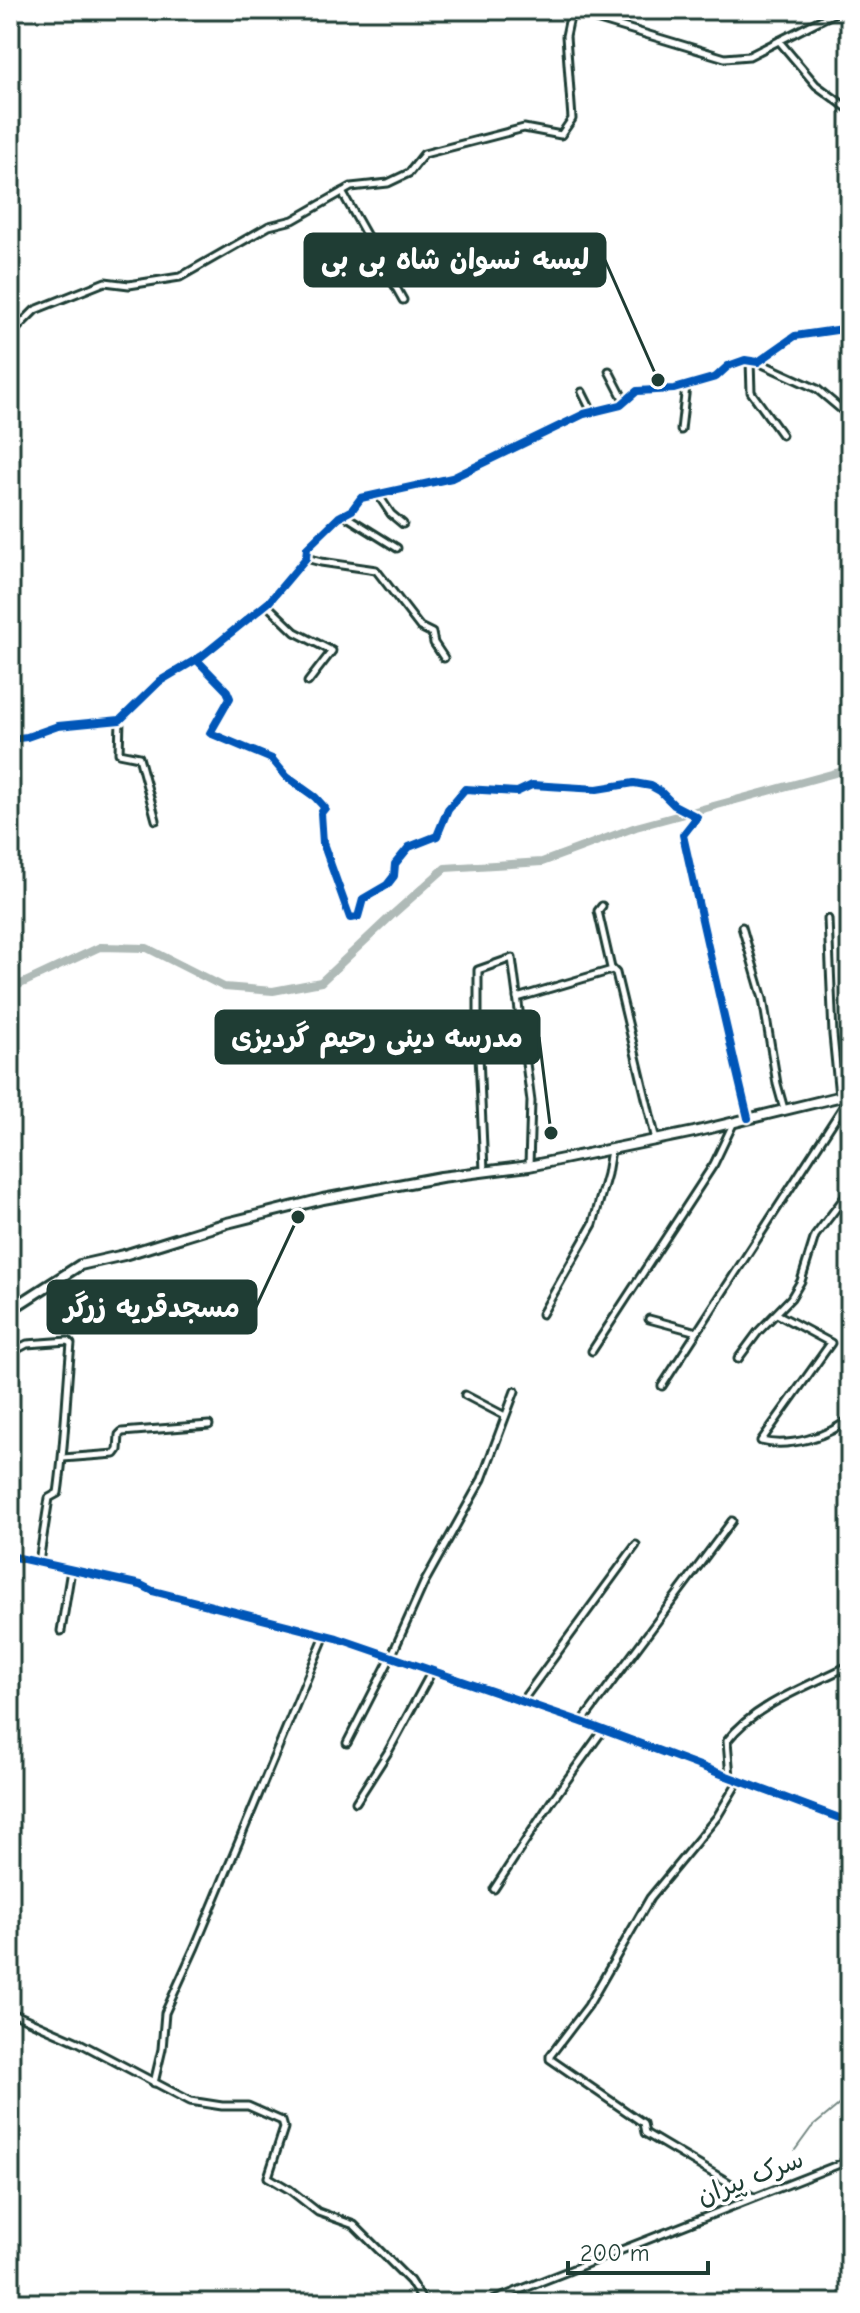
<svg xmlns="http://www.w3.org/2000/svg" width="860" height="2313" font-family="'Comic Neue','Playpen Sans Arabic',sans-serif">
  <style>
    .lines { fill: none; stroke-linecap: round; stroke-linejoin: round }
    .stream { stroke: #758883; stroke-width: 2 }
    .river { stroke: #afbab7; stroke-width: 8 }
    .minor-casing { stroke: #1f3d34; stroke-width: 11 }
    .highway-casing { stroke: #1f3d34; stroke-width: 14 }
    .minor { stroke: #fff; stroke-width: 5 }
    .highway { stroke: #fff; stroke-width: 8 }
    .cycleway-casing { stroke: #fff; stroke-width: 13 }
    .cycleway { stroke: #0057b8; stroke-width: 8 }
    .labels { text-anchor: middle; stroke-width: 7; stroke-linejoin: round; paint-order: stroke }
    .street-label { font-size: 26px; fill: #1f3d34; stroke: #fff }
    .leader { fill: none; stroke: #1f3d34; stroke-width: 3 }
    .callout-dot { fill: #1f3d34; stroke: #fff; stroke-width: 3 }
    .callout { fill: #1f3d34; stroke: #1f3d34; stroke-width: 3 }
    .callout-label { font-size: 28px; text-anchor: middle; font-weight: bold; fill: #fff }
  </style>
  <rect width="100%" height="100%" fill="#fff"/>
  <filter id="ink" filterUnits="userSpaceOnUse"><feTurbulence type="fractalNoise" baseFrequency=".0125" numOctaves="2"/><feDisplacementMap in="SourceGraphic" scale="16" xChannelSelector="R" yChannelSelector="G"/><feConvolveMatrix kernelMatrix="1 2 1 2 8 2 1 2 1" color-interpolation-filters="sRGB"/></filter>
  <g filter="url(#ink)">
    <g class="lines">
      <polyline class="stream" points="795,2150 811,2128 841,2103 845,2076 850,2064"/>
      <polyline class="river" points="10,989 100,947 147,948 224,987 273,991 321,982 391,916 445,868 542,862 636,827 850,769"/>
      <defs>
        <g id="minor">
          <polyline points="566,10 725,58 749,56 840,10"/>
          <polyline points="779,41 816,85 850,110"/>
          <polyline points="342,192 403,300"/>
          <polyline points="10,330 15,330 35,310 105,282 129,285 180,277 269,226 293,220 351,187 388,183 409,173 424,154 524,128 561,135 572,119 566,36 571,12"/>
          <polyline points="750,361 751,392 782,435"/>
          <polyline points="758,362 817,389 842,410"/>
          <polyline points="609,371 625,402"/>
          <polyline points="582,392 592,412"/>
          <polyline points="681,430 686,386"/>
          <polyline points="379,496 391,514 403,524"/>
          <polyline points="344,515 397,548"/>
          <polyline points="306,558 321,562 376,570 420,627 432,633 434,643 444,658"/>
          <polyline points="266,604 295,632 332,651 308,682"/>
          <path d="M196,659L227,691L230,698L210,733L272,759L287,777L315,797L325,808L321,813L323,843L350,918L358,917L363,899L387,885L394,876L395,864L409,847L437,836L448,809L465,789L517,792L532,785L597,789L634,783L651,786L660,791L674,805L697,817L683,835C704,929 725,1024 748,1118"/>
          <polyline points="120,720 119,753 139,757 156,820"/>
          <polyline points="10,739 27,737 58,726 120,720 160,681 202,656 269,602 306,558 307,548 339,517 352,510 361,498 452,478 584,414 621,405 637,391 674,389 716,377 728,366 745,360 758,362 795,336 850,328"/>
          <polyline points="602,906 598,911 611,968 616,973 656,1140"/>
          <polyline points="828,919 833,1035 839,1096"/>
          <polyline points="742,927 763,999 777,1084 784,1109"/>
          <polyline points="517,998 612,970"/>
          <polyline points="484,1171 478,1032 478,970 512,958 531,1101 529,1165"/>
          <polyline points="542,1314 593,1224 607,1174 611,1150"/>
          <path d="M777,1314L831,1343L761,1441C788,1448 829,1437 850,1418"/>
          <polyline points="649,1319 697,1332"/>
          <polyline points="592,1351 714,1164 734,1122"/>
          <path d="M10,1353L27,1344L68,1341L71,1344C66,1394 65,1444 58,1493L49,1498L39,1562"/>
          <polyline points="738,1359 758,1332 791,1298 801,1281 815,1236 844,1198 850,1184"/>
          <polyline points="662,1386 850,1096"/>
          <polyline points="465,1395 505,1416"/>
          <polyline points="63,1458 115,1454 118,1450 119,1435 122,1432 209,1425"/>
          <polyline points="10,1556 141,1585 153,1591 337,1638 582,1722 850,1822"/>
          <polyline points="61,1631 71,1570"/>
          <polyline points="522,1701 636,1545"/>
          <polyline points="582,1722 732,1521"/>
          <polyline points="347,1743 391,1657 424,1583 482,1479 515,1391"/>
          <path d="M730,1777L727,1741C755,1704 809,1686 850,1665"/>
          <polyline points="739,1780 717,1817 650,1898 588,2006 550,2056 550,2059 643,2123 645,2133 753,2197"/>
          <polyline points="356,1802 388,1752 432,1671"/>
          <polyline points="494,1889 551,1802 603,1730"/>
          <polyline points="10,2012 78,2042 190,2101 222,2106 248,2106 282,2121 284,2128 268,2177 290,2190 318,2212 354,2225 410,2281 424,2303"/>
          <polyline points="154,2083 162,2049 165,2013 195,1947 325,1635"/>
          <polyline points="487,2303 850,2160"/>
        </g>
        <polyline id="highway" points="10,1310 80,1265 124,1255 227,1223 323,1199 441,1177 529,1166 694,1132 850,1094"/>
      </defs>
      <use href="#minor" class="minor-casing"/>
      <use href="#highway" class="highway-casing"/>
      <use href="#minor" class="minor"/>
      <use href="#highway" class="highway"/>
      <defs>
        <g id="cycleway">
          <path d="M196,659L227,691L230,698L210,733L272,759L287,777L315,797L325,808L321,813L323,843L350,918L358,917L363,899L387,885L394,876L395,864L409,847L437,836L448,809L465,789L517,792L532,785L597,789L634,783L651,786L660,791L674,805L697,817L683,835C704,929 725,1024 748,1118"/>
          <polyline points="10,739 27,737 58,726 120,720 160,681 202,656 269,602 306,558 307,548 339,517 352,510 361,498 452,478 584,414 621,405 637,391 674,389 716,377 728,366 745,360 758,362 795,336 850,328"/>
          <polyline points="10,1556 141,1585 153,1591 337,1638 582,1722 850,1822"/>
        </g>
      </defs>
      <use href="#cycleway" class="cycleway-casing"/>
      <use href="#cycleway" class="cycleway"/>
    </g>
  </g>
  <g class="labels">
    <g class="street-label">
      <text transform="translate(750 2177) rotate(-21)" y="9">سرک پیران</text>
    </g>
  </g>
  <path class="leader" d="M658 380L605 260M551 1133L539 1037M298 1217L256 1307"/>
  <g class="callout-dot">
    <circle cx="658" cy="380" r="8"/>
    <circle cx="551" cy="1133" r="8"/>
    <circle cx="298" cy="1217" r="8"/>
  </g>
  <g class="callout">
    <rect x="305" y="234" width="300" height="52" rx="8"/>
    <rect x="216" y="1011" width="323" height="52" rx="8"/>
    <rect x="48" y="1281" width="208" height="52" rx="8"/>
  </g>
  <g class="callout-label">
    <text x="455" y="269">لیسه نسوان شاه بی بی</text>
    <text x="377" y="1047">مدرسه دینی رحیم گردیزی</text>
    <text x="152" y="1317">مسجدقریه زرگر</text>
  </g>
  <rect width="860" height="2313" fill="none" stroke="#fff" stroke-width="40"/>
  <rect x="20" y="20" width="820" height="2273" fill="none" stroke="#1f3d34" stroke-width="3" filter="url(#ink)"/>
  <path d="M568 2261v12h140v-12" fill="none" stroke="#1f3d34" stroke-width="4"/>
  <text x="580" y="2261" font-size="24" fill="#1f3d34" stroke="#ffffff" stroke-width="6" paint-order="stroke">200 m</text>
</svg>
